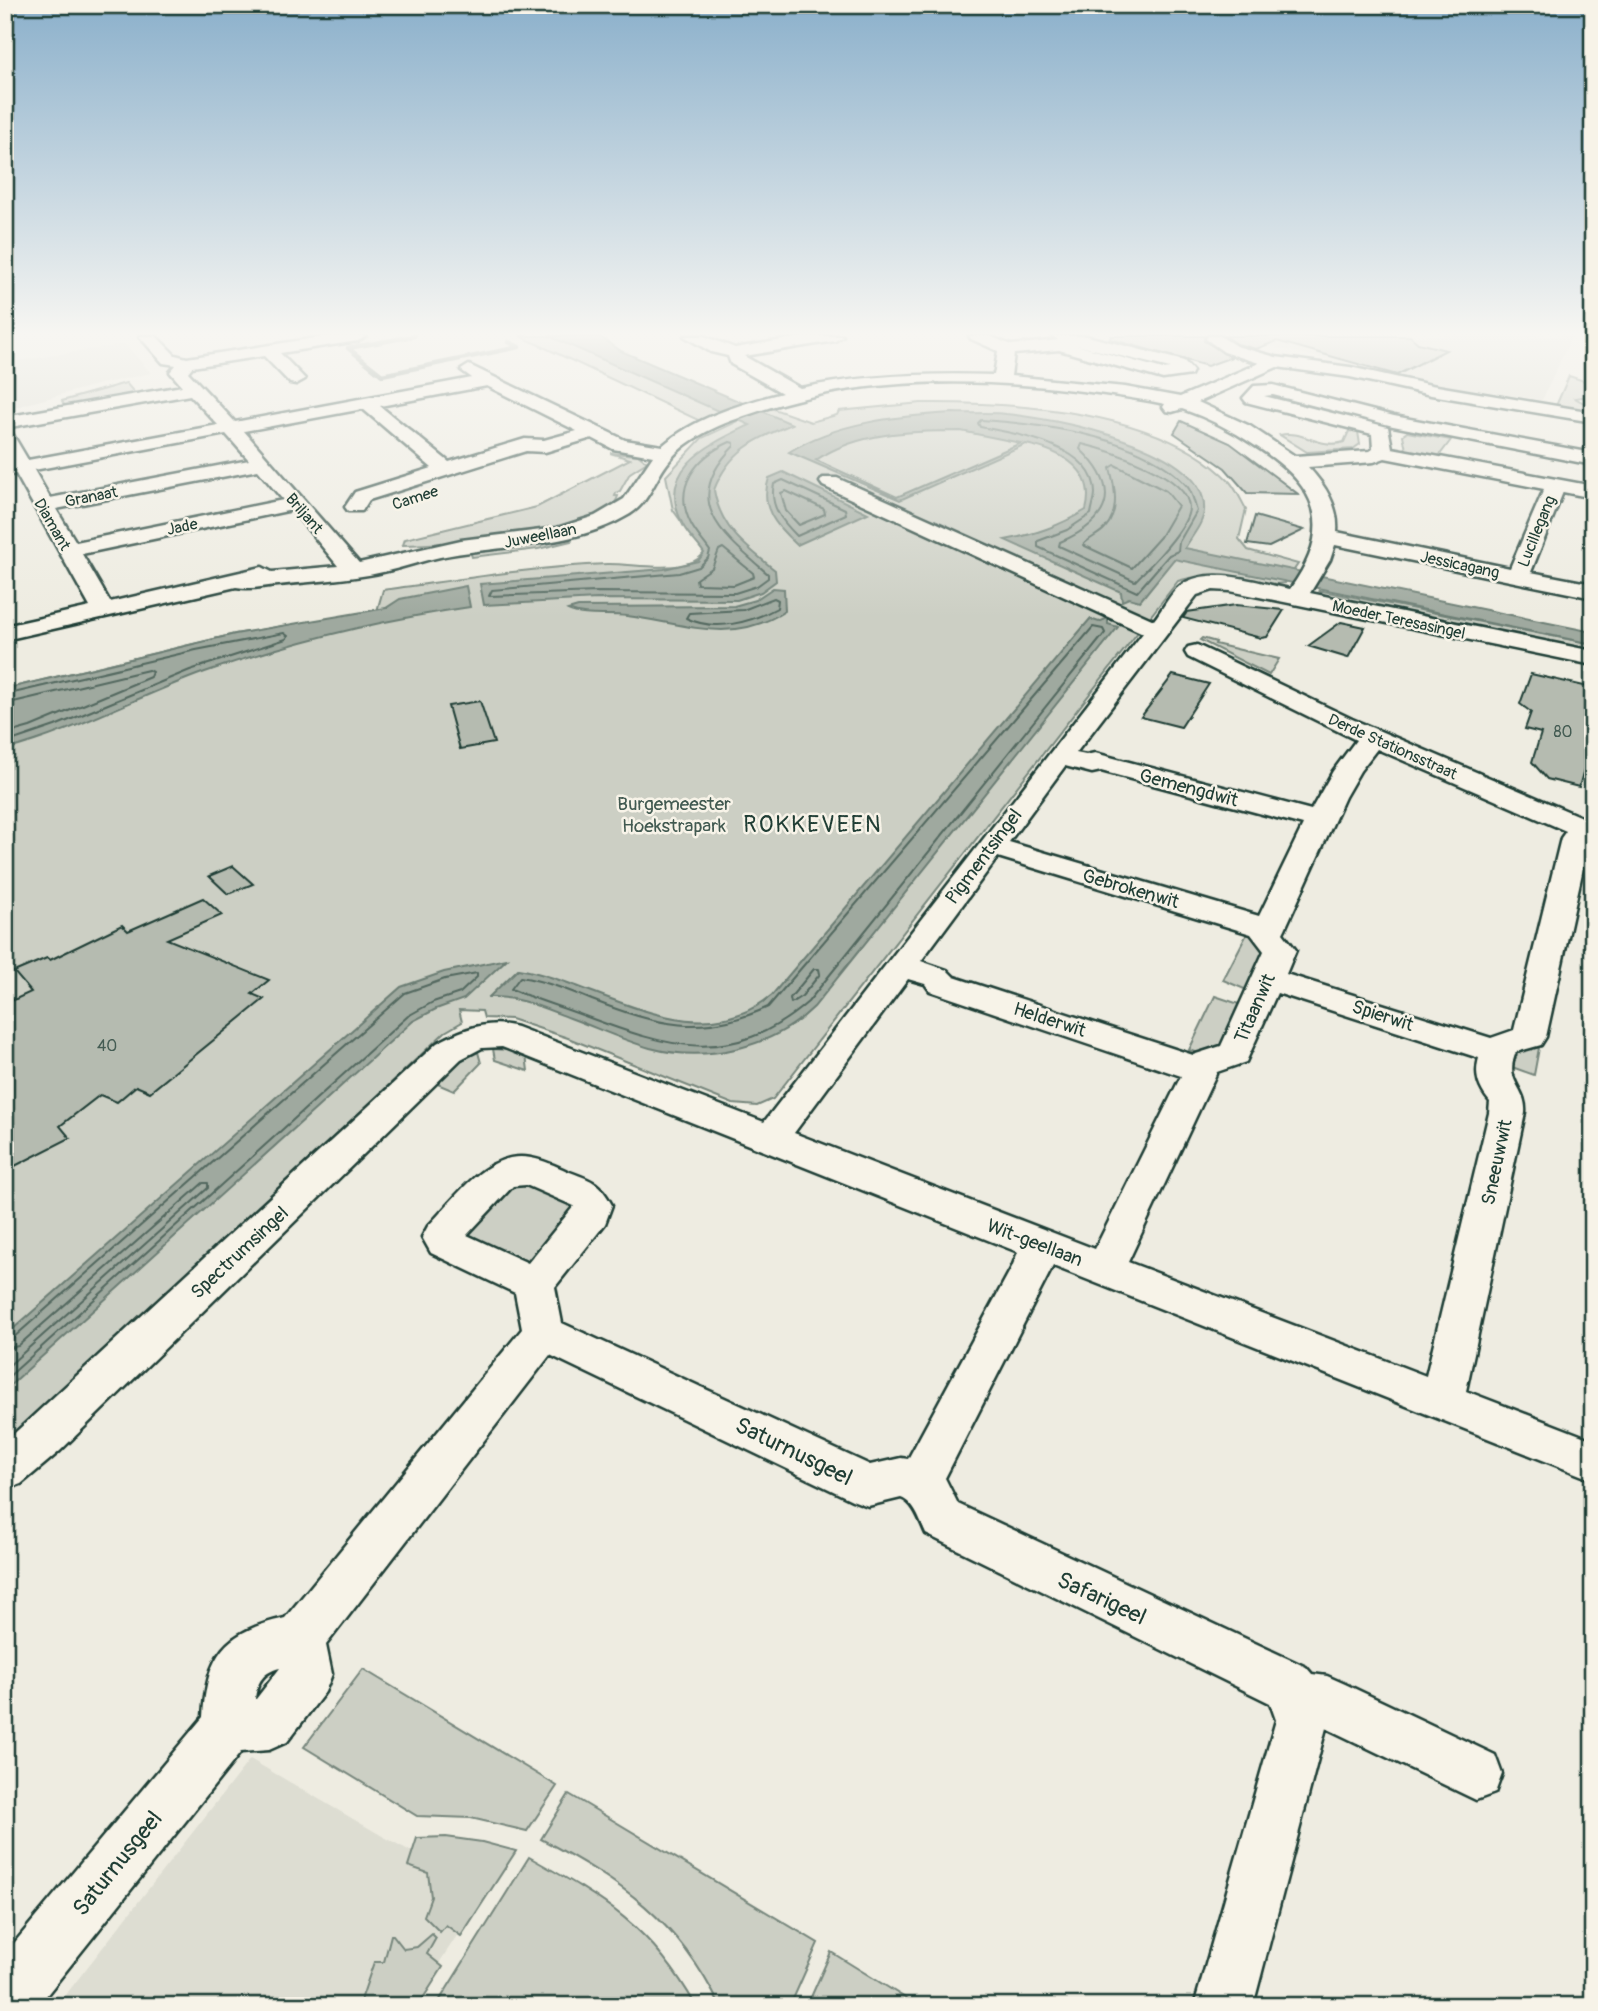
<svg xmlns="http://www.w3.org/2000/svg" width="1598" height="2011" font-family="Pangolin,sans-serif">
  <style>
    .built { fill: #ddddd2 }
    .green { fill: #cccfc4; stroke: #76867c; stroke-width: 2 }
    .water { fill: #9fa99f; stroke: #6c7e74; stroke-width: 2; fill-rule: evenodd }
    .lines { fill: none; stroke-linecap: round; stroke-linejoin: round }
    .shore { stroke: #52685f; stroke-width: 2 }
    .stream { stroke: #6c7e74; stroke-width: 4.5 }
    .building { fill: #b5bbb0; stroke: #1f3d34; stroke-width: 2 }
    .minor-casing { stroke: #1f3d34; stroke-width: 5 }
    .minor { fill: #f7f3e8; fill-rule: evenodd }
    .labels { text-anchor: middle; stroke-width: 5; stroke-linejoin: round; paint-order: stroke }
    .far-street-label { font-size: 16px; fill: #1f3d34; stroke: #f7f3e8 }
    .number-label { font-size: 16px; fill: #445c53 }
    .street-label { font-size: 19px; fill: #1f3d34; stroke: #f7f3e8 }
    .park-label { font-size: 19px; fill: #425a51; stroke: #f7f3e8 }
    .quarter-label { font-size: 23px; letter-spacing: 2px; fill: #1f3d34; stroke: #f7f3e8 }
    .near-street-label { font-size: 23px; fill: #1f3d34; stroke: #f7f3e8 }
  </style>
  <rect width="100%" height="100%" fill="#eeece1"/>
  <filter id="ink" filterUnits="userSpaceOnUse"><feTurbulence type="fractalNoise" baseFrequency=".0143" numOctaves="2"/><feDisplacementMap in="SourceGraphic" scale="14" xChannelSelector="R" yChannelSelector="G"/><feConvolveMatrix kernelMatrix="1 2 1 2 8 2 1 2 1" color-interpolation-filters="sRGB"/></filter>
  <g filter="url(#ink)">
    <g class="built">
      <polygon points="1227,336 1572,336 1542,400 1416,381"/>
      <polygon points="125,344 151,373 96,385 5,410 5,363"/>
      <polygon points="250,1759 384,1837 486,1891 411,2006 57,2006"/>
    </g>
    <g class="green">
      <polygon points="520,336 549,336 722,411 700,421"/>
      <polygon points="1569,376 1593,384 1593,392 1585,393 1590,396 1575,398 1593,408 1593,414 1555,408"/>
      <polygon points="126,383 138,397 66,409 62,401"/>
      <path d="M921,403C1013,402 1162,410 1230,482C1236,489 1241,500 1246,509L1239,539L1248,550L1298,564L1285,583C1248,589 1217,568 1178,581L773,1099L757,1106L733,1104L568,1038L511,1019L484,1018L482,1011L459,1010L462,1022L445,1032L29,1424L16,1432L5,1434V689L235,634L377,611L383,590C457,580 532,567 607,564C633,563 687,576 704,553L673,510L666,476L702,438L768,407L811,422L837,415L839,411Z"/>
      <path d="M1349,431L1358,432L1360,444L1353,449L1307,452L1280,435C1302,429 1320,450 1344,442Z"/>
      <polygon points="1407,432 1451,440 1439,456 1406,450 1403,435"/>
      <path d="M610,453L638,455L647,462L630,473L620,491L616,493L615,496H618C610,533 439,545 403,545L405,539L537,507L630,459Z"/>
      <polygon points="566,537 571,541 538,549 472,557 470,551"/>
      <polygon points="1318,590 1593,644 1593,652 1329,598"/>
      <polygon points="1202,638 1216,642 1215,644 1279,659 1269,675 1200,640"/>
      <polygon points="1249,930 1268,949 1249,991 1223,980"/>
      <polygon points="1215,996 1242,1005 1222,1049 1199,1053 1189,1050"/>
      <polygon points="1532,1046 1539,1048 1534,1075 1512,1067 1516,1050"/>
      <polygon points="493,1049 508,1050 526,1055 528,1071 495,1060"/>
      <polygon points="478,1052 481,1063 454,1091 435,1083 454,1064"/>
      <polygon points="520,1183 575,1206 532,1261 518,1261 472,1241 467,1229 504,1187"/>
      <polygon points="363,1669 557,1786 527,1831 471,1818 417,1816 304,1747"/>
      <path d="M569,1794L818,1943L790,2006H720C678,1920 622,1882 541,1839Z"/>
      <polygon points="446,1837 482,1842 516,1851 461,1936 446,1925 440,1932 424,1916 431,1897 428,1873 408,1866 417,1838"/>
      <path d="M529,1857C604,1899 652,1927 696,2006H436Z"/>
      <polygon points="432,1934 436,1938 427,1954 443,1967 418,2006 359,2006 374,1962 384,1962 391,1935 393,1935 404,1949 417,1947"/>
      <polygon points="831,1952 918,2006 807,2006"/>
    </g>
    <g class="water">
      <path d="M549,336H599L621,351L792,424C755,439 729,451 714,490C720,528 746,547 775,570L776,581L761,592L737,600L597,599L484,605L480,584L664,569L698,561L704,553C698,544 689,536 684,527C653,469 708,445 750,425Z"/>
      <path d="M953,413C971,414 989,412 1006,414C1052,418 1209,447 1204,511C1203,524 1191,537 1185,548L1593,632V644L1174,559L1140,601L1129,598L1122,601L1121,592L1005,540C1036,534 1059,526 1086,510C1097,469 1060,451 1026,444L900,500L789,452C836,422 899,416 953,413ZM961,431L1021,443L897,497L816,460C858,432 911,431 961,431Z"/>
      <path d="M783,472L868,513L797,545C776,526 759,507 769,478Z"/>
      <path d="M466,586L470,607C380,620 291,642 205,672C138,696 74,732 5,750V689L235,634L386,608L400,599Z"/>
      <path d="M773,588L784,589L785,611C732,646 684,623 627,616C607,613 586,618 568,610L578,607L734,606L755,600Z"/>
      <path d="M1108,618V624L1118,627L814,1007C773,1048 706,1063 650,1048C623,1040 597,1028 570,1018C543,1008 518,996 489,997L518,969C599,982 695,1060 772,995L1090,619L1099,622Z"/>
      <polygon points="507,959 464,999 436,1009 413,1021 5,1390 5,1336 401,987 444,972"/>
    </g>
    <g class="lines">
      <g class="shore">
        <path d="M981,420C1043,424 1144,436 1187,486C1193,493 1194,503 1197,511L1179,542L1178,551L1169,555L1137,592L1038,547V541L1067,530L1091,514C1092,507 1095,499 1095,493C1095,446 1015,433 980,427L978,423Z"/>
        <path d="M730,442L734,443V446C678,502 724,536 768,574V578L757,586L735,593L597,592L489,596L492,590L679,573L699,567L708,558L710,551C704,542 696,534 691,524C672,487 696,457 730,442Z"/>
        <path d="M1082,444C1108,450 1189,475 1189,508C1189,528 1149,567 1135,581L1059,546L1060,542C1110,521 1123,490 1080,449Z"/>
        <path d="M1115,465L1166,491L1178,506L1160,537L1132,568L1083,545C1089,538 1099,535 1105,528C1120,512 1115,487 1110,468Z"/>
        <path d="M783,480L845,509L846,514L797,536C782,521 769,506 774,484Z"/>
        <polygon points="786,491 824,509 825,514 799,525 786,511 781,493"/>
        <polygon points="723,548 753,573 754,577 734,585 697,584 696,579 712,568 719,550"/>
        <path d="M774,598L778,600L777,608C750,623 715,632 686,618L689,613L743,610Z"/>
        <path d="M1093,627L1103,629L1105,633L808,1002C731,1069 667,1047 582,1015C558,1006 534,999 511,989L520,977C545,981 568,990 592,1000C657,1025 702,1038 768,1007Z"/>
        <polyline points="5,695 196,650 284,633 288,636 286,639 190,670 55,726 5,743"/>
        <polyline points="5,704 148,670 152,672 150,677 30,727 5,734"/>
        <polygon points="814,969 819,969 820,974 802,996 791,1003 790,998"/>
        <polyline points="5,1341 13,1338 405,993 445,979 477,973 477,977 460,993 433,1002 408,1016 5,1380"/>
        <polyline points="5,1349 18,1346 203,1183 208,1183 208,1188 5,1369"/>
      </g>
      <polyline class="stream" points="414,336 348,348 382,375 519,347 509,342"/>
    </g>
    <g class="building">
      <polygon points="1111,336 1205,336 1204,341 1232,357 1207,366 1110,339"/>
      <polygon points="1225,336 1410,336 1418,343 1446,350 1397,375 1277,341 1256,349 1237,344"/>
      <polygon points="1181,421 1230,443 1298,494 1247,493 1225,468 1174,433"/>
      <polygon points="1255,516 1304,530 1269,547 1247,544"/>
      <polygon points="1236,605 1284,610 1267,637 1261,638 1183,618 1187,612"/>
      <polygon points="1341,622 1365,627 1348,658 1308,646"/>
      <polygon points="1531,674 1593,688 1593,737 1579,787 1547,779 1532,762 1541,733 1525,729 1531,712 1520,704"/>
      <polygon points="1173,675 1209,684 1181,727 1141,717"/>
      <polygon points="480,701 494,743 460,749 448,706"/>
      <polygon points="233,866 253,884 228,894 209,876"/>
      <polygon points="203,898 222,915 167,939 269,980 252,994 264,999 150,1092 136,1086 117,1102 100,1095 60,1126 70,1138 5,1171 5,1004 31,992 14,972 47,958 50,960 122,925 128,931"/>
    </g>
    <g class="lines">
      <defs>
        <path id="minor" d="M139,336H156L175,355L187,358L328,336H366L358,341L280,353L305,379L296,384L290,383L264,356L192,367L188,372L235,422L472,378L461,370L469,365L625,440L662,446C695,417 741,404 782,393L731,364L728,356L711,352L684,336H704L735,348L807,336H843L835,341L744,356L800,388C864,375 928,373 994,375L998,351L971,339L969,336H990L1011,345L1058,340L1053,336H1087L1184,361L1193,371L1191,375L1163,379L1059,350L1014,354L1011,376L1125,387L1180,397L1259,363L1224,352L1206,339L1208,336H1220L1236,346L1276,357L1350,367L1431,385L1593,412V422L1431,395L1350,377L1277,367L1198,402L1250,426L1295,456L1370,451L1373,449L1372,434L1246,402L1243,398L1254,386L1273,385L1394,416L1593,453V465L1393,426L1273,395L1264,396L1388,427L1392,448L1593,486V498L1563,492L1531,572L1593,584V598L1335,545L1330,560L1310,593L1593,651V665L1230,591L1213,590L1197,595L1076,753L1086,755L1095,753L1311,810L1333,771L1356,740L1188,657L1185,652L1188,647L1197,645L1352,719L1593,822V841H1589L1546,1037L1541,1045L1516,1052C1503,1083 1527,1086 1525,1113L1466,1391L1593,1440V1480L1053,1266L945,1478L958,1504L1306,1667L1312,1674L1327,1676L1345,1684L1495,1755L1502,1774L1495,1793L1476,1800L1326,1728L1253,2006H1194L1276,1720L1270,1703L926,1534C920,1521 915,1503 901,1498L868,1506L852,1500L550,1355L326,1645L332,1674L325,1692L287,1742L269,1750L241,1752L38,2006H5V1954L203,1717C207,1654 224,1632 285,1618L522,1329L515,1293L431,1253L422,1237L428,1226C455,1199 487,1149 531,1158C544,1160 556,1166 567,1171C591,1180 599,1181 612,1205L605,1224L555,1287L562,1323L870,1465L901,1458L908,1459L1012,1267L1018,1252L502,1047L482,1048L461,1059L60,1451L21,1484L5,1490V1442L437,1043C463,1029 488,1019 517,1027L764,1122L1143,633L823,486L820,482L823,478H837L1154,620C1162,610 1171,592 1181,585C1211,565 1258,583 1290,589C1336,526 1317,484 1254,445C1232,430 1208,418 1182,409L1172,412L1166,411L1163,407L1165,404L1150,401C1025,380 885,369 762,410C732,420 690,434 670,460C655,477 650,502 630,514C572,549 503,544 440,557C421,561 402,568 383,572C349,580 313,581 278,585C264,586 251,590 236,587L5,640V626L90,607L16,474L5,476V464L10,463L5,454V431L12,433L28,460L218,425L190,395L5,428V417L182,386L170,372L176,365L163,363ZM1076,345L1170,368L1163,369ZM487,386L577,431L544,440L525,439L449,462L380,406ZM363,409L432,468L355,492L345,507L348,511H362L369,500L526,451L545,452L592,438L613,449L653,456L624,499L595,516L557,528L461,540L359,563L244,431ZM226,434L249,460L50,498L34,470ZM1385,458L1544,489L1510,568L1337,532C1339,506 1325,485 1308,467L1374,462ZM258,470L283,500L76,542L56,509ZM292,510L338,566L272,572L262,567L110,602L82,554ZM1377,749L1566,831L1561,838L1514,1030L1491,1038L1286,974L1296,950L1283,933L1285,929L1345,797L1360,771ZM1065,766L1092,773L1101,771L1303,825L1259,916L1009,842ZM998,857L1251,934L1264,951L1221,1046L1193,1055L954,977L947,970L921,961ZM908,979L925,984L930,991L1181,1076L1095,1249L794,1133ZM1277,993L1479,1058C1474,1076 1479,1089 1490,1102L1489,1113L1426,1376L1128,1262L1217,1072L1246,1062ZM526,1185L574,1206L528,1263L467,1235L513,1186ZM280,1668L256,1699H255C257,1682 263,1672 280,1668Z"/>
      </defs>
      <use href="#minor" class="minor-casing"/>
      <use href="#minor" class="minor"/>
    </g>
  </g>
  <linearGradient id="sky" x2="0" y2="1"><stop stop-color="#8bb0cb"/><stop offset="0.54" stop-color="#f7f6f2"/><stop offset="1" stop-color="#f7f6f2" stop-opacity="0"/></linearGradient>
  <rect width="1598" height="617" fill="url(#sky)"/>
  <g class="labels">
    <g class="far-street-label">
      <text transform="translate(91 496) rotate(-11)" y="6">Granaat</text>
      <text transform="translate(415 497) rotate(-18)" y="6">Camee</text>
      <text transform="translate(305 513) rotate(49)" y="6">Briljant</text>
      <text transform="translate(53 524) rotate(60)" y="6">Diamant</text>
      <text transform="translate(182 526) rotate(-12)" y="6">Jade</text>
      <text transform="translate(1536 531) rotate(-68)" y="6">Lucillegang</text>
      <text transform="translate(540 535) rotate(-11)" y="6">Juweellaan</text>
      <text transform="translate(1460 564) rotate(12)" y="6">Jessicagang</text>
      <text transform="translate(1399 619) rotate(12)" y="6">Moeder Teresasingel</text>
      <text transform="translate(1393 746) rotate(24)" y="6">Derde Stationsstraat</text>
    </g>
    <g class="number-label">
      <text x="1563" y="737">80</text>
      <text x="107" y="1051">40</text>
    </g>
    <g class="street-label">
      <text transform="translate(1189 787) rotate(15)" y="7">Gemengdwit</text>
      <text transform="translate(983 856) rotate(-53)" y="7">Pigmentsingel</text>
      <text transform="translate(1131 888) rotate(16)" y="7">Gebrokenwit</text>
      <text transform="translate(1254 1008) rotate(-66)" y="7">Titaanwit</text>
      <text transform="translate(1383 1015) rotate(18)" y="7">Spierwit</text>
      <text transform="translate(1050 1019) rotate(18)" y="7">Helderwit</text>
      <text transform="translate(1496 1162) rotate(-78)" y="7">Sneeuwwit</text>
      <text transform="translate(1035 1242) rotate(21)" y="7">Wit-geellaan</text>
      <text transform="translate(239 1252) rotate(-43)" y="7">Spectrumsingel</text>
    </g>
    <g class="park-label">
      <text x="674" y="810">Burgemeester<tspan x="674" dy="22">Hoekstrapark</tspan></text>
    </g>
    <g class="quarter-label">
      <text x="813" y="832">ROKKEVEEN</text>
    </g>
    <g class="near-street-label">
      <text transform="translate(794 1451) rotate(26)" y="8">Saturnusgeel</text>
      <text transform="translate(1102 1598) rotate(25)" y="8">Safarigeel</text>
      <text transform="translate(117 1863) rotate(-51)" y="8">Saturnusgeel</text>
    </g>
  </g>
  <rect width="1598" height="2011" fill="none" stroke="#f7f3e8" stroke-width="28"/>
  <rect x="14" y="14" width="1570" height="1983" fill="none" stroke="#1f3d34" stroke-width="2.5" filter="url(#ink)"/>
</svg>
